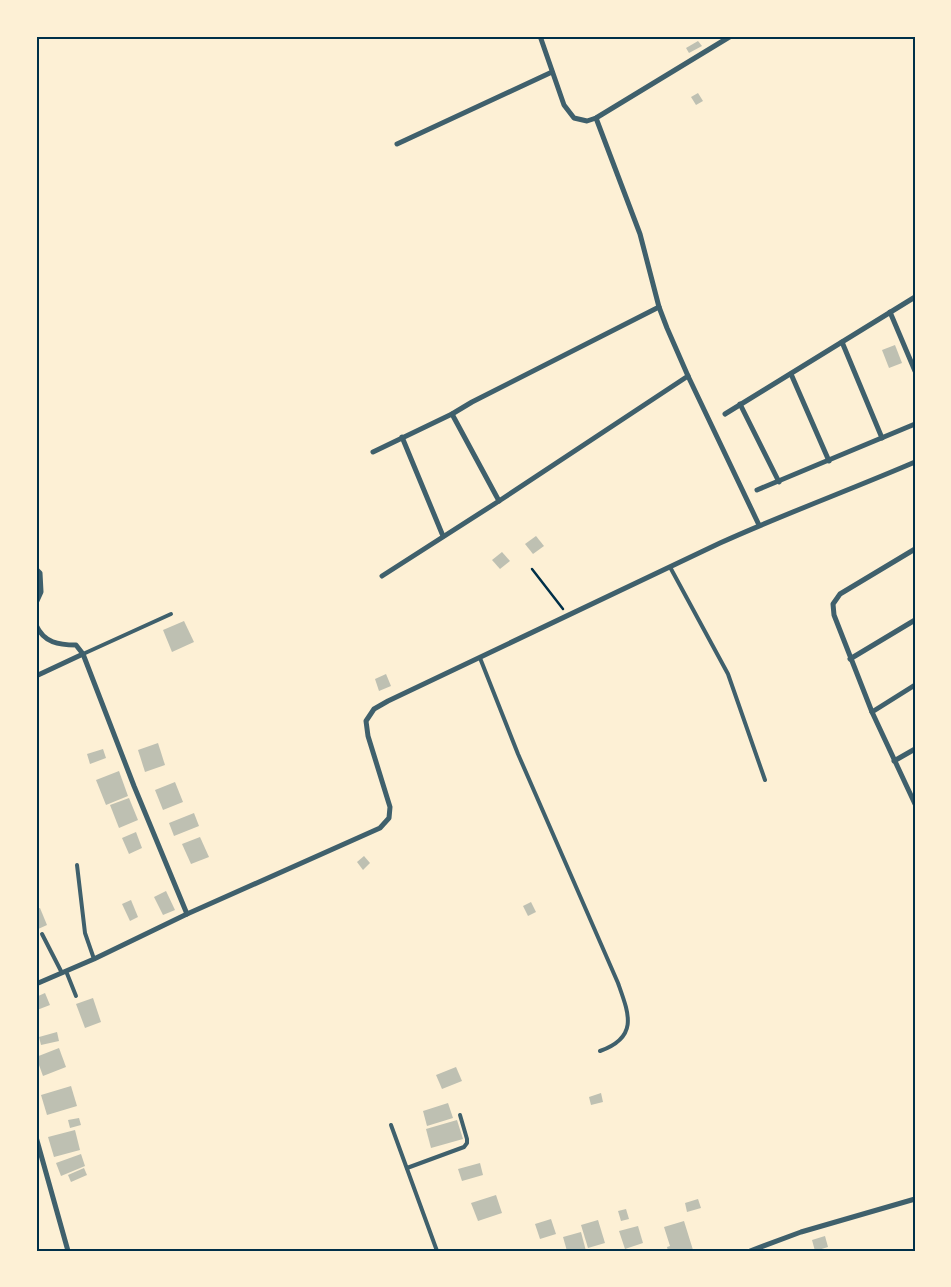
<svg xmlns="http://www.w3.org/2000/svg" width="951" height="1287" font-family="'Alegreya Sans',sans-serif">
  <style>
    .building { fill: #bec0b2 }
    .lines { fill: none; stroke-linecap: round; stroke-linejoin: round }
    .path { stroke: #003049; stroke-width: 2.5 }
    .service { stroke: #3f606c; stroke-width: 4 }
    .minor { stroke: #3f606c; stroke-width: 5 }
    .neatline { fill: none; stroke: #003049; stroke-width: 2 }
  </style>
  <rect width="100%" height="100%" fill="#fdf0d5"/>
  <g class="building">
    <polygon points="698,41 702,46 689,53 686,48"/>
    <polygon points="698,93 703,101 696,105 691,97"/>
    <polygon points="895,345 902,363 889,368 882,350"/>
    <polygon points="536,536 544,546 533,554 525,544"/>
    <polygon points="502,552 510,561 500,569 492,560"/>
    <polygon points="184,621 194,642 172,652 163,630"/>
    <polygon points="386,674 391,686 379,691 375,679"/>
    <polygon points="158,743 165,765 145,772 138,750"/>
    <polygon points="103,749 106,758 90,764 87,754"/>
    <polygon points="119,771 128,796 106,805 96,780"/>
    <polygon points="175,782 183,802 163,810 155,790"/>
    <polygon points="129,798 138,820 119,828 110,805"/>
    <polygon points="194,813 199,826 174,836 169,823"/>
    <polygon points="136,832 142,848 129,854 122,838"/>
    <polygon points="200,837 209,857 191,864 182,844"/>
    <polygon points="364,856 370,863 363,870 357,862"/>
    <polygon points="166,891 175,910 163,915 154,897"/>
    <polygon points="131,900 138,917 130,921 122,904"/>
    <polygon points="531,902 536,912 528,916 523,906"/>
    <polygon points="40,908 47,925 36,930 36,909"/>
    <polygon points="45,993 50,1005 37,1010 36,997"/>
    <polygon points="93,998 101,1022 85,1028 76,1004"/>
    <polygon points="57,1032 59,1041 41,1045 39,1037"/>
    <polygon points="59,1048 66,1067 43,1076 36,1057"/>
    <polygon points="456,1067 462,1081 442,1089 436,1075"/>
    <polygon points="71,1086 77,1106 47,1115 41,1095"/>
    <polygon points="601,1093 603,1102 591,1105 589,1097"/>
    <polygon points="448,1103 453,1118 427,1126 423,1111"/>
    <polygon points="79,1118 81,1125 70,1128 68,1120"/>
    <polygon points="457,1120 463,1139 431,1148 426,1129"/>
    <polygon points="75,1130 80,1150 54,1157 48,1137"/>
    <polygon points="81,1154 85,1166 61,1176 56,1163"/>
    <polygon points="480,1163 483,1175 462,1181 458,1169"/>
    <polygon points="84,1168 87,1175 71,1182 68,1175"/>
    <polygon points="496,1195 502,1213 478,1221 471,1203"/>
    <polygon points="698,1199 701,1208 687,1212 685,1203"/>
    <polygon points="626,1209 629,1219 621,1221 618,1211"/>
    <polygon points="551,1219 556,1234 540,1239 535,1224"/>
    <polygon points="598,1220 605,1243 588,1248 581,1225"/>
    <polygon points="684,1221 693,1250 668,1251 667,1247 670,1246 664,1227"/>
    <polygon points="638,1226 643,1243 625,1249 619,1231"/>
    <polygon points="581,1232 586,1251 567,1251 563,1237"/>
    <polygon points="825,1236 828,1247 815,1251 812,1240"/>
  </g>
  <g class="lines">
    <polyline class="path" points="532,569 563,609"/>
    <g class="service">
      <polyline points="670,567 728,674 765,780"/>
      <polyline points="83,654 171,614"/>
      <path d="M480,658L518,754L618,983C629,1014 639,1037 600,1051"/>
      <polyline points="77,865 85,933 94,959"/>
      <polyline points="42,934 62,973"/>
      <polyline points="66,971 76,996"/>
      <polyline points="391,1125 437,1251"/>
      <polyline points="407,1168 464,1147 467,1143 467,1139 460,1115"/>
    </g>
    <g class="minor">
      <polyline points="540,36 564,105 574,118 587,121 596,118 731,36"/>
      <polyline points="596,118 640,234 659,307 667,328 688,376 759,525"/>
      <polyline points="397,144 552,72"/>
      <polyline points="890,312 915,371"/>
      <polyline points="842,342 882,438"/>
      <polyline points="791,374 829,461"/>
      <polyline points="740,404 779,482"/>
      <polyline points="452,414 499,501"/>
      <polyline points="725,414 915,297"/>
      <polyline points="402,437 443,536"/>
      <polyline points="373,452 452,414 472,402 659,307"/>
      <polyline points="757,490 915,424"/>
      <polyline points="915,549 840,594 833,604 834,615 872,712 915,804"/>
      <polyline points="36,569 40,573 41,592 36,603"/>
      <polyline points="382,576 499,501 688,376"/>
      <path d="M36,625C44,643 59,645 76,645L83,654"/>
      <polyline points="850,659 915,620"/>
      <polyline points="36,676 83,654 134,786 187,914"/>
      <polyline points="872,712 915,685"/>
      <polyline points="894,761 915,749"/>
      <path d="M36,984L94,959L187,914L380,828L389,818L390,807L368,736L366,721L374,709L388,701L720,543C784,514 850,490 915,462"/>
      <polyline points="36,1137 68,1251"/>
      <polyline points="750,1251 801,1232 915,1199"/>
    </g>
  </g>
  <rect width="951" height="1287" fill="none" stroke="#fdf0d5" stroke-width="75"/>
  <rect x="38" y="38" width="876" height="1212" class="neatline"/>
</svg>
